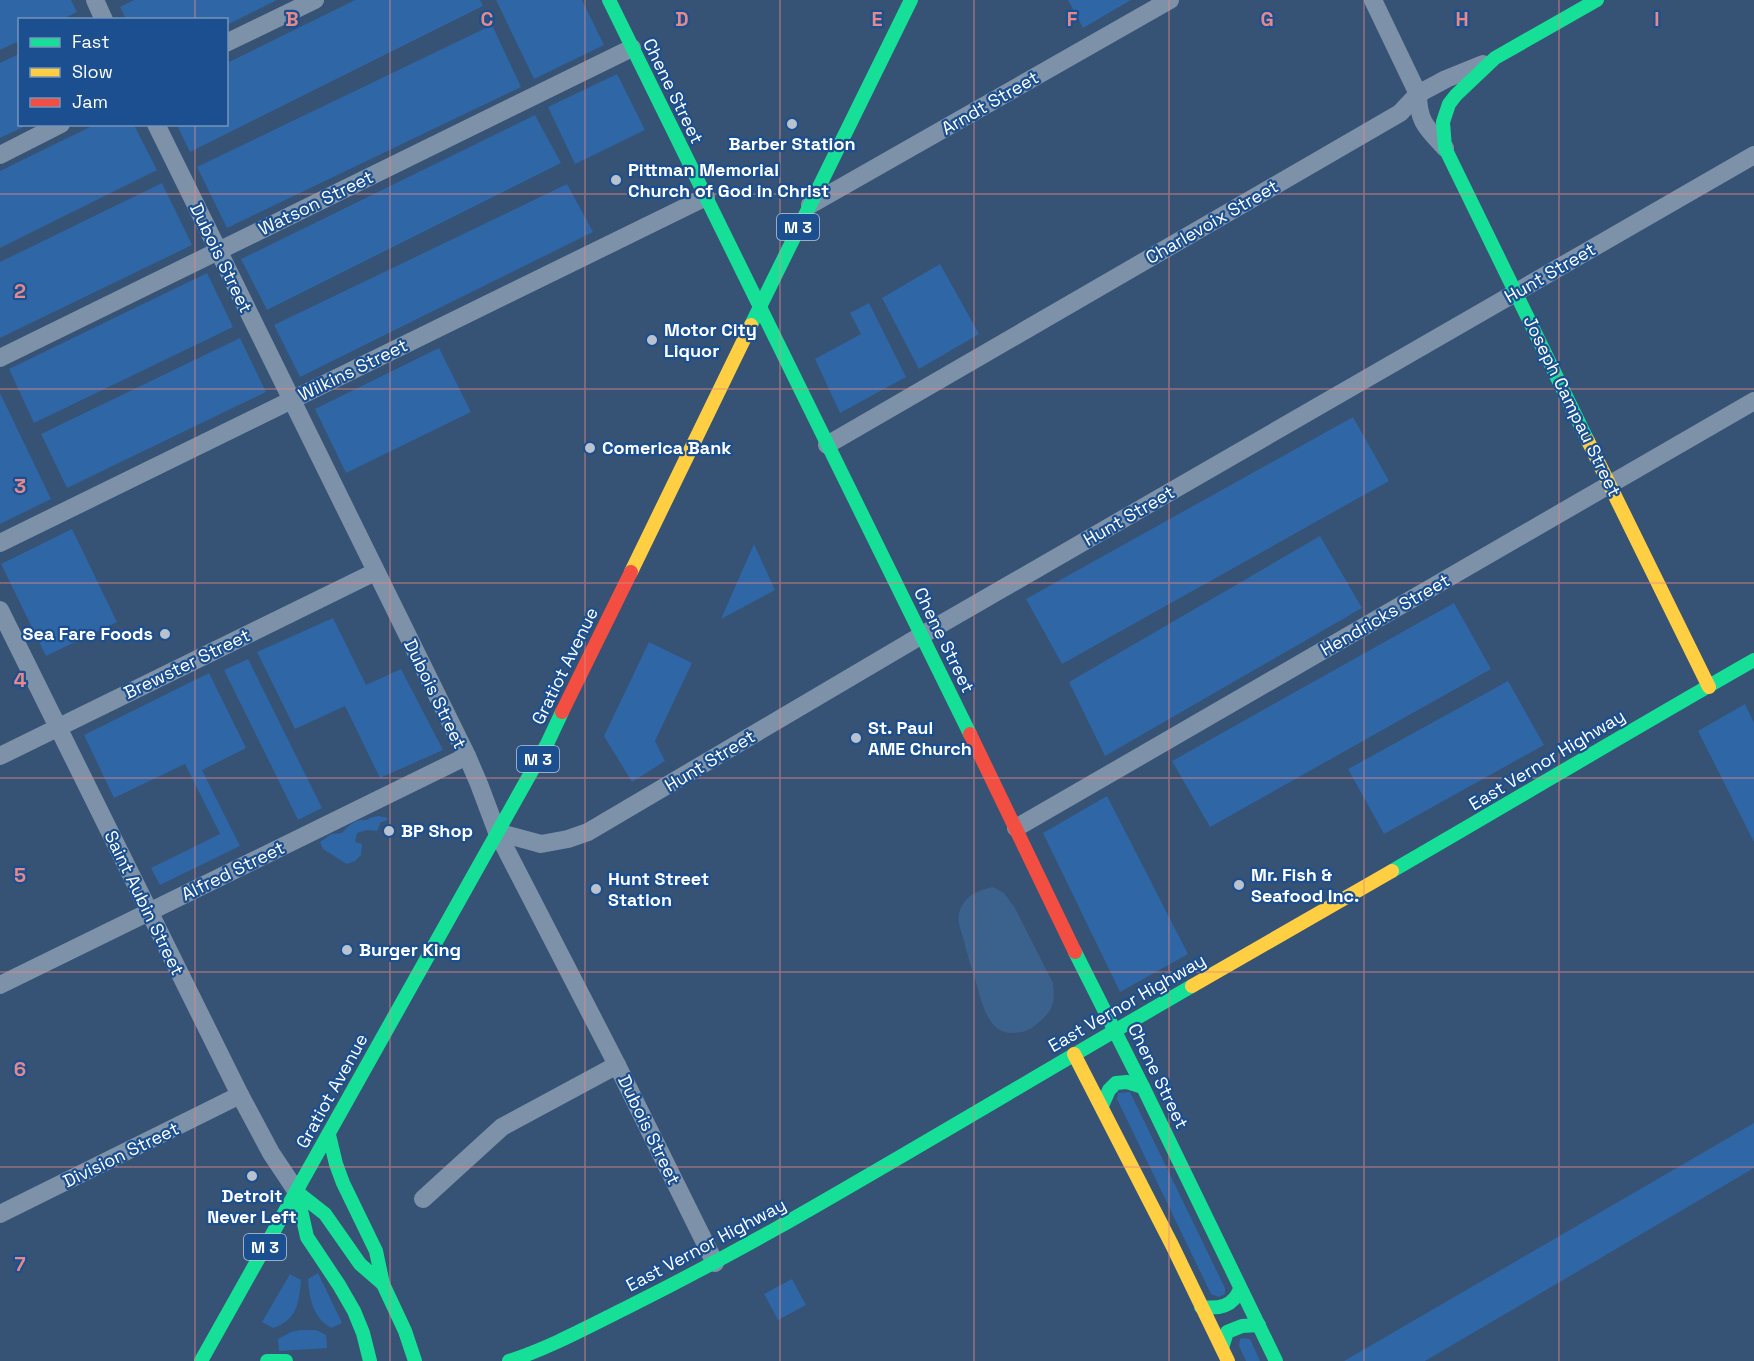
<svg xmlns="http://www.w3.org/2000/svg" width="1754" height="1361" font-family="'Space Grotesk',sans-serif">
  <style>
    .green { fill: #2f66a5 }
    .water { fill: #3b618d }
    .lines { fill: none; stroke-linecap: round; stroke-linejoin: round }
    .street { stroke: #7d92a8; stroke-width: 18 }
    .fast { stroke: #16e098; stroke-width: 14 }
    .slow { stroke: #ffcf43; stroke-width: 14 }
    .jam { stroke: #f24e42; stroke-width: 14 }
    .grid { fill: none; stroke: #e88989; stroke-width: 1.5; stroke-opacity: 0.55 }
    .poi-dot { fill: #b9c2ce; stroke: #1b4f8f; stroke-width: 2 }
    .labels { text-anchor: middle; stroke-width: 4.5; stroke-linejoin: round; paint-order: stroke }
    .shield { fill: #1b4f8f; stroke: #bbcadd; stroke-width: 1.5 }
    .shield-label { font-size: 16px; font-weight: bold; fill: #fff }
    .street-label { font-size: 18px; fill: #fff; stroke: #1b4f8f }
    .poi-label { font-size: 18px; font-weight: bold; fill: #fff; stroke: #1b4f8f; text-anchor: start }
    .grid-label { font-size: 20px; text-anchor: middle; font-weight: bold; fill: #e88989; stroke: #1b4f8f; stroke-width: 4.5; stroke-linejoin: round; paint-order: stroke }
  </style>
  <rect width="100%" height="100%" fill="#365274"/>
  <g class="green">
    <polygon points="0,0 71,0 77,12 63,19 20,20 19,41 0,50"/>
    <polygon points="134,0 277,0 227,25 226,20 126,19 120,7"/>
    <polygon points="355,0 480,0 483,6 190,152 177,125 226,124 227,63"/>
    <polygon points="496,0 582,0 604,45 534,79"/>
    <polygon points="1068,0 1131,0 1083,28"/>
    <polygon points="492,25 521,87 227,228 197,167"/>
    <polygon points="19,54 20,124 28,125 0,138 0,63"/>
    <polygon points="617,74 645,130 575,164 548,107"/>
    <polygon points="535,115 561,163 267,310 241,259"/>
    <polygon points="94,125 134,125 157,170 0,248 0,171"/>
    <polygon points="162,183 192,245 0,338 0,262"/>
    <polygon points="567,184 593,232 300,377 274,325"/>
    <polygon points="940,264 979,334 919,369 882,298"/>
    <polygon points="207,273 233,327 34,423 9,369"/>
    <polygon points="869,303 906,377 840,413 815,359 861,334 850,313"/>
    <polygon points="240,338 266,392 67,488 41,434"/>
    <polygon points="439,348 471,412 346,473 315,409"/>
    <polygon points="0,393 51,499 0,524"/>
    <polygon points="1353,417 1389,481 1062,664 1026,599"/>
    <polygon points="72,529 117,622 46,656 1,564"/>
    <polygon points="1320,536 1362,608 1105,756 1069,682"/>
    <polygon points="754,544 775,590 721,619"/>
    <polygon points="1454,603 1491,669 1210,827 1172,761"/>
    <polygon points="333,618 366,685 401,669 443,750 380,778 345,706 295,729 257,652"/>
    <polygon points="649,642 692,663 655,741 665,761 632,782 604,736"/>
    <polygon points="248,659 322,808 298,820 224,670"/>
    <polygon points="209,673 246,748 202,770 240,846 160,885 151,868 220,834 185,764 114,798 84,735"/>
    <polygon points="1508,681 1544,745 1384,834 1348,769"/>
    <polygon points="1745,704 1754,723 1754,842 1698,731"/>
    <polygon points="1107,796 1188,954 1120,992 1043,833"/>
    <path d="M378,816L388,818L386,821L381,822L377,831L367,830L357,833L355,842L362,844L361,855L355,861L347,864L323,849L320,842L331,834L342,833C349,825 356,818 368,820L369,818Z"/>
    <polygon points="1130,1092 1225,1288 1225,1294 1219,1297 1211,1294 1117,1099 1118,1093"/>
    <polygon points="1754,1123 1754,1168 1425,1361 1344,1361"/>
    <path d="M318,1273L342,1323L331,1328C313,1318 309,1298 308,1279Z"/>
    <path d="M290,1274L301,1280C299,1303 297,1320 273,1328L262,1322Z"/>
    <polygon points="792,1279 806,1305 778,1320 764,1294"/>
    <polygon points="301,1330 316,1330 326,1335 327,1348 279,1351 278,1339 291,1332"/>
    <polygon points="1243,1338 1250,1339 1260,1361 1246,1361 1239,1346 1240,1339"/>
  </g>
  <path class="water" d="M993,887L1004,893L1015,908L1053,983C1055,1002 1054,1010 1038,1023C1031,1030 1022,1033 1013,1033C985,1034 981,996 974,976C970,963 967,954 964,941C961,929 956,922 960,910C966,895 978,890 993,887Z"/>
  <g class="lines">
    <g class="street">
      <polyline points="95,0 104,20"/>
      <path d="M1373,0L1418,94C1418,122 1427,128 1445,148"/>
      <polyline points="226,43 315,0"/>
      <polyline points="156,124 467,756 479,784 497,832 617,1065 715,1263"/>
      <polyline points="0,155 61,124"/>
      <polyline points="810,205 1170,0"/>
      <polyline points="0,358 632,48"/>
      <polyline points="827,445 1400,113 1418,94 1446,79 1483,64"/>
      <polyline points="0,543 706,197"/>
      <polyline points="0,610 240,1095 271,1153 297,1192"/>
      <polyline points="0,756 375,572"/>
      <polyline points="1016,828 1754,401"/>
      <polyline points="497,832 541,844 568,839 588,832 922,635 1754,155"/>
      <polyline points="0,985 467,756"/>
      <polyline points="423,1199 502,1127 617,1065"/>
      <polyline points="0,1214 240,1095"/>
    </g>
    <g class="fast">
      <polyline points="609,0 970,734"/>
      <polyline points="751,325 911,0"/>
      <polyline points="1588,441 1445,148 1443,122 1449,104 1456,95 1495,58 1597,0"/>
      <path d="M1392,871C1513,801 1633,729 1754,660"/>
      <polyline points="1075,952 1143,1087 1276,1361"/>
      <polyline points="1102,1106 1109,1090 1116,1083 1127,1082 1143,1087"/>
      <polyline points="329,1135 336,1164 343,1183 376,1251 383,1284"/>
      <polyline points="297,1192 325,1214 360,1264 383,1284 405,1331 415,1361"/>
      <polyline points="297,1192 307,1237 339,1285 354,1311 363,1333 370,1361"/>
      <path d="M1201,1307C1219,1309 1233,1307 1240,1289"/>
      <polyline points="1222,1348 1227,1332 1242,1326 1259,1325"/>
      <polyline points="201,1361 547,744 562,712"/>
      <polyline points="267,1361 286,1361"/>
      <path d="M509,1361C549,1348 586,1328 624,1309C676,1283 727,1256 777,1228C916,1149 1053,1066 1192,986"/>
    </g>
    <g class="slow">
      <polyline points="1588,441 1709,687"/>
      <polyline points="631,572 751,325"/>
      <polyline points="1192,986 1392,871"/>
      <polyline points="1074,1054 1172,1245 1228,1361"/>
    </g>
    <g class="jam">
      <polyline points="562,712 631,572"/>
      <polyline points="970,734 1075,952"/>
    </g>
  </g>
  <path class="grid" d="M195,0V20M390,0V1361M585,0V1361M780,0V1361M974,0V1361M1169,0V1361M1364,0V1361M1559,0V1361M195,124V1361M0,194H1754M0,389H1754M0,583H1754M0,778H1754M0,972H1754M0,1167H1754"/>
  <g class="poi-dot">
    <circle cx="792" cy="124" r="6"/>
    <circle cx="616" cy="180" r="6"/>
    <circle cx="652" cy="340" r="6"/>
    <circle cx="590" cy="448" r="6"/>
    <circle cx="165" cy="634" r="6"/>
    <circle cx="856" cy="738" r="6"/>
    <circle cx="389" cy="831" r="6"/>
    <circle cx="1239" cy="885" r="6"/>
    <circle cx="596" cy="889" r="6"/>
    <circle cx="347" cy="950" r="6"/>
    <circle cx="252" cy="1176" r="6"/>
  </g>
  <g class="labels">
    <g class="shield">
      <rect x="777" y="214" width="42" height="26" rx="4.5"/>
      <rect x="517" y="746" width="42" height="26" rx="4.5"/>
      <rect x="244" y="1234" width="42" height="26" rx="4.5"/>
    </g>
    <g class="shield-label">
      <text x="798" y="233">M 3</text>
      <text x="538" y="765">M 3</text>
      <text x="265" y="1253">M 3</text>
    </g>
    <g class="street-label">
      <text transform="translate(673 91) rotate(64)" y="6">Chene Street</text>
      <text transform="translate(990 103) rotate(-30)" y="6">Arndt Street</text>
      <text transform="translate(316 203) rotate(-26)" y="6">Watson Street</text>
      <text transform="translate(1212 222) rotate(-30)" y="6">Charlevoix Street</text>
      <text transform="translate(221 258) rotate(64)" y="6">Dubois Street</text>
      <text transform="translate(1550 273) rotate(-30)" y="6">Hunt Street</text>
      <text transform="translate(353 370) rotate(-26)" y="6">Wilkins Street</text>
      <text transform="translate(1572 406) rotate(64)" y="6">Joseph Campau Street</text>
      <text transform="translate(1129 516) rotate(-30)" y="6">Hunt Street</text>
      <text transform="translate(1385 615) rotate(-30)" y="6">Hendricks Street</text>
      <text transform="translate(944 640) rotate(64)" y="6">Chene Street</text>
      <text transform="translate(187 664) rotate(-26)" y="6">Brewster Street</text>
      <text transform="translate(565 666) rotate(-64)" y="6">Gratiot Avenue</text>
      <text transform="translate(435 694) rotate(64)" y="6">Dubois Street</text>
      <text transform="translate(1547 760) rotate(-31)" y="6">East Vernor Highway</text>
      <text transform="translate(710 761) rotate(-31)" y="6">Hunt Street</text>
      <text transform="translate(233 871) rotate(-26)" y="6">Alfred Street</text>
      <text transform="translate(144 903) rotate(64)" y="6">Saint Aubin Street</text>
      <text transform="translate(1127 1003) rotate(-30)" y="6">East Vernor Highway</text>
      <text transform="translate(1158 1076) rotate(64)" y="6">Chene Street</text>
      <text transform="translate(332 1091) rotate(-61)" y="6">Gratiot Avenue</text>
      <text transform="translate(649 1130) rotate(64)" y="6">Dubois Street</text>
      <text transform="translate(121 1155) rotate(-26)" y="6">Division Street</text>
      <text transform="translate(706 1245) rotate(-28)" y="6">East Vernor Highway</text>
    </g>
    <g class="poi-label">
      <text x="792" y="150" text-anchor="middle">Barber Station</text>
      <text x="628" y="176">Pittman Memorial<tspan x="628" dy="21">Church of God in Christ</tspan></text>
      <text x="664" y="336">Motor City<tspan x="664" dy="21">Liquor</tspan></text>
      <text x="602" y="454">Comerica Bank</text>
      <text x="153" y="640" text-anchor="end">Sea Fare Foods</text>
      <text x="868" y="734">St. Paul<tspan x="868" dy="21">AME Church</tspan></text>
      <text x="401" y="837">BP Shop</text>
      <text x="1251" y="881">Mr. Fish &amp;<tspan x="1251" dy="21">Seafood Inc.</tspan></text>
      <text x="608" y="885">Hunt Street<tspan x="608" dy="21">Station</tspan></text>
      <text x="359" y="956">Burger King</text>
      <text x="252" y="1202" text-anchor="middle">Detroit<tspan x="252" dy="21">Never Left</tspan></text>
    </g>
  </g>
  <g class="grid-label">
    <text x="292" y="26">B</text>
    <text x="487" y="26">C</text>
    <text x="682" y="26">D</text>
    <text x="877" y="26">E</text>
    <text x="1072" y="26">F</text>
    <text x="1267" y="26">G</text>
    <text x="1462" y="26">H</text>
    <text x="1657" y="26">I</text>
    <text x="20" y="298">2</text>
    <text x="20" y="493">3</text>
    <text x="20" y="687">4</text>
    <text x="20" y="882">5</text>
    <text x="20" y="1076">6</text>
    <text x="20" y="1271">7</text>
  </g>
  <rect x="18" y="18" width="210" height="108" fill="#1b4f8f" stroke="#7695bc" stroke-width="1.5"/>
  <rect x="30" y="38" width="30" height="9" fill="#16e098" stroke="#7695bc" stroke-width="1.5"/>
  <text x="72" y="48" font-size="18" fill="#ffffff">Fast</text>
  <rect x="30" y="68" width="30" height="9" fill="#ffcf43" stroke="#7695bc" stroke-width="1.5"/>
  <text x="72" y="78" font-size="18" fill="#ffffff">Slow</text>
  <rect x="30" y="98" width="30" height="9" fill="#f24e42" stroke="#7695bc" stroke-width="1.5"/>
  <text x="72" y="108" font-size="18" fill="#ffffff">Jam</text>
</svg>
